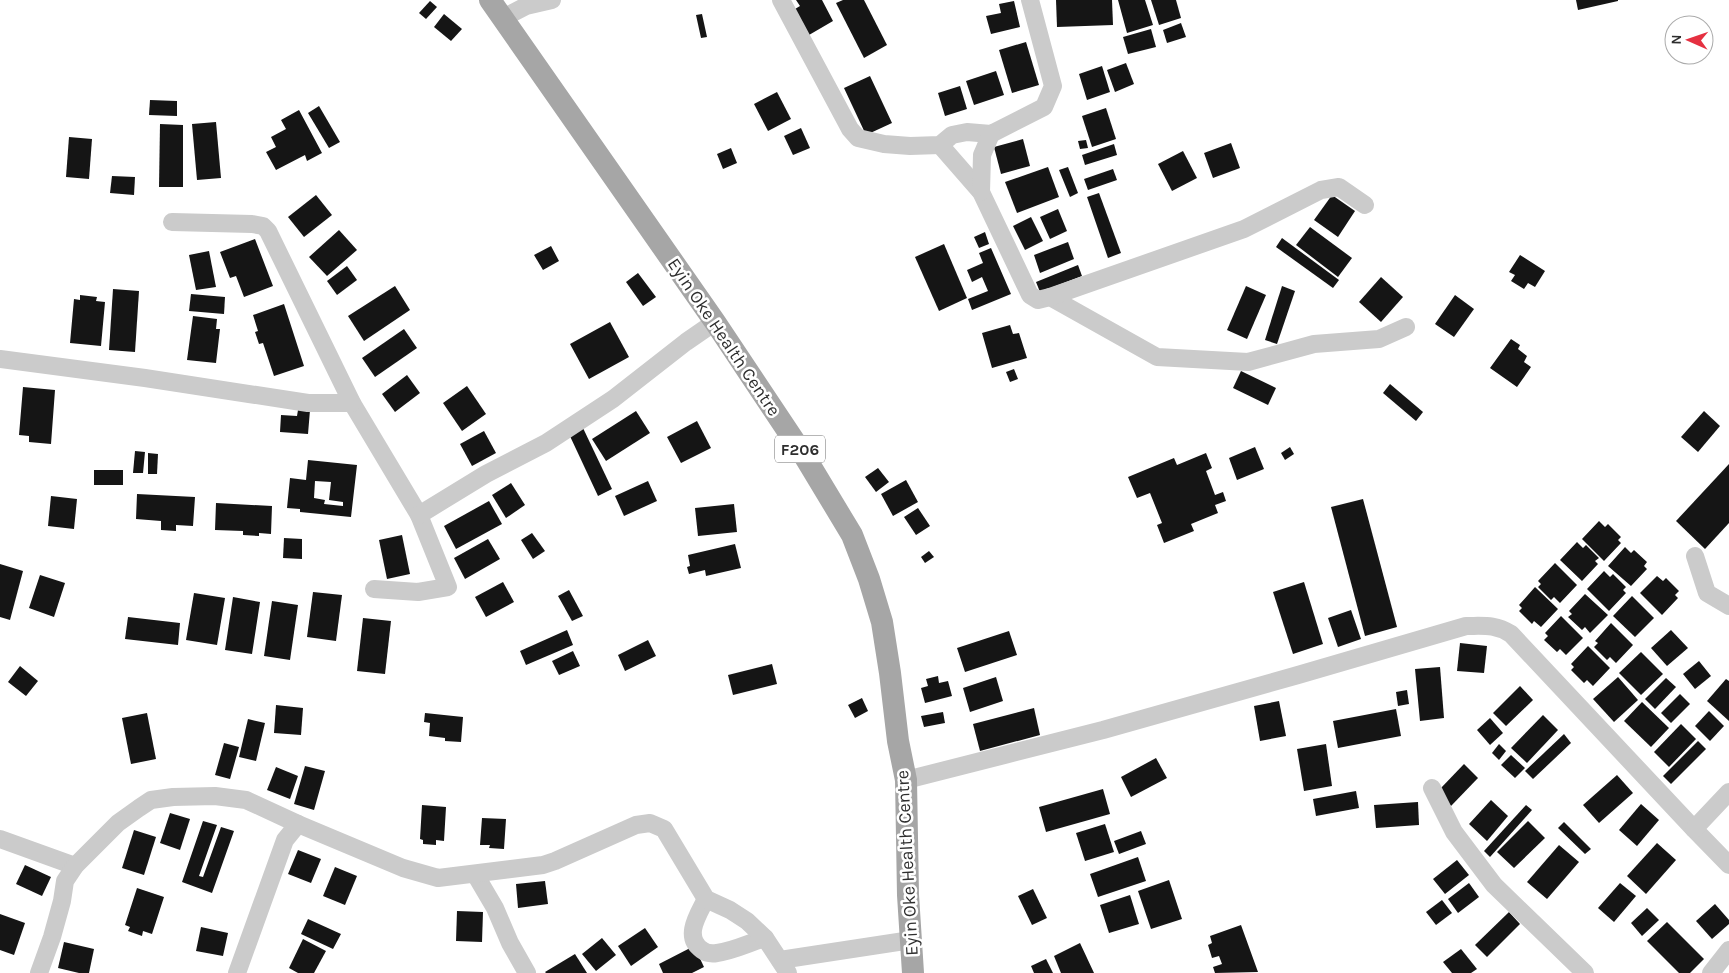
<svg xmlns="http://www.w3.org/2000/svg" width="1729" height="973" font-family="Karla,sans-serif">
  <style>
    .building { fill: #151515; fill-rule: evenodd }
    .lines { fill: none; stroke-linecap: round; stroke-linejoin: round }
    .minor { stroke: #cbcbcb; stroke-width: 18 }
    .major { stroke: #a6a6a6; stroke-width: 22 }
    .labels { text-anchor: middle; stroke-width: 5; stroke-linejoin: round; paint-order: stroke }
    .shield { fill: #fff; stroke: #6d6d6d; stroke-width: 1 }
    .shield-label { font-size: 16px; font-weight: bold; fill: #2e2e2e }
    .street-label { font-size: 18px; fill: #2e2e2e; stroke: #fff }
  </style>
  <rect width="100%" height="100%" fill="#fff"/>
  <g class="building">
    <polygon points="796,0 822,0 833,21 809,35 795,9 800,6"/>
    <polygon points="843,0 864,0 887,45 864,58 836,3"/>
    <polygon points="1056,0 1112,0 1113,25 1057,27"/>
    <polygon points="1118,0 1145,0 1153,25 1127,33"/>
    <polygon points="1151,0 1176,0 1181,18 1159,25"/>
    <polygon points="1576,0 1618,0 1618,1 1578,10"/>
    <polygon points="430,1 437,7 426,19 419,13"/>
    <polygon points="1014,1 1020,27 991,34 986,16 1001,13 999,4"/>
    <polygon points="444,14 462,29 451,41 434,27"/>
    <polygon points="702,14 707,37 701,38 696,15"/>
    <polygon points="1181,23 1186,37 1167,43 1163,30"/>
    <polygon points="1151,29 1156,47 1128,54 1123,37"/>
    <polygon points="1026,42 1039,85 1012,93 999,50"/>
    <polygon points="1126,63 1134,84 1115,92 1107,70"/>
    <polygon points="1102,66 1110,92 1087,100 1079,74"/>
    <polygon points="996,71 1004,95 974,105 966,81"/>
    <polygon points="870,76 892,123 866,135 844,88"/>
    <polygon points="960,86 967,109 945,116 938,93"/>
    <polygon points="777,92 791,119 768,131 754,104"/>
    <polygon points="150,100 177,101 177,116 149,115"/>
    <polygon points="319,106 340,142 329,148 308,113"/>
    <polygon points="1106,108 1116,139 1092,147 1082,116"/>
    <polygon points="299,110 322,153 307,161 305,155 276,170 266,152 276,147 271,137 286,129 281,120"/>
    <polygon points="216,122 221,178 197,180 192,124"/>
    <polygon points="160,124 183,125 183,187 159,187"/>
    <polygon points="801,128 810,148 793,155 784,136"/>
    <polygon points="69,137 92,139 89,179 66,177"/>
    <polygon points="1023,139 1030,166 1001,174 994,147"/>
    <polygon points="1086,140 1088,148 1080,149 1078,141"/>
    <polygon points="1231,143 1240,168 1213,178 1204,153"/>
    <polygon points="1114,144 1117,155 1085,165 1082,155"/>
    <polygon points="731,148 737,163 723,169 717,154"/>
    <polygon points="1183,151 1197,178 1172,191 1158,164"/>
    <polygon points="1048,167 1059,197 1017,213 1005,182"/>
    <polygon points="1068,167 1078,193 1070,197 1059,170"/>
    <polygon points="1113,169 1117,180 1088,190 1084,179"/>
    <polygon points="112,176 135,177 134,195 110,193"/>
    <polygon points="1099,193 1121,253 1108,258 1087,197"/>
    <polygon points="316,195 332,215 304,237 288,217"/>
    <polygon points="1332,195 1355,211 1338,237 1314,220"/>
    <polygon points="1058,209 1067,231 1050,239 1040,217"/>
    <polygon points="1031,217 1043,241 1025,250 1013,226"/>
    <polygon points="1310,227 1352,258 1338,277 1296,245"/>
    <polygon points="339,230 357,250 327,276 309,257"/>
    <polygon points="985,232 989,244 979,248 974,237"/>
    <polygon points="1282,238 1339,280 1333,288 1276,247"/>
    <polygon points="255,239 273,286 244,297 236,276 230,278 220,252"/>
    <polygon points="1068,242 1074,259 1040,273 1034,255"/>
    <polygon points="944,244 967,298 939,311 915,257"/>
    <polygon points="551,246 559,261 543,270 534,255"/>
    <polygon points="991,248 1011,294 972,310 968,299 988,291 982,277 972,282 967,270 983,263 979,253"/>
    <polygon points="209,251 216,287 196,290 189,255"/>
    <polygon points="1520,255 1545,271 1535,287 1528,283 1524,289 1511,281 1515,275 1509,272"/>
    <polygon points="1078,265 1082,276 1040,292 1036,282"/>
    <polygon points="347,266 357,280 337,295 327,281"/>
    <polygon points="638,273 656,297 643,306 626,282"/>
    <polygon points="1381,277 1403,297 1381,322 1359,302"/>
    <polygon points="395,286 410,310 364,341 348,316"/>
    <polygon points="1246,286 1266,295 1247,339 1227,330"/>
    <polygon points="1282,286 1295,291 1277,344 1265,340"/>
    <polygon points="113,289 139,291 135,352 109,350"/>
    <polygon points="191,294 225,297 224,314 189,311"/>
    <polygon points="80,295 97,297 96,301 105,302 101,346 70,343 74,299 80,300"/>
    <polygon points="1455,295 1474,309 1454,337 1435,324"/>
    <polygon points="284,304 304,366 274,376 263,343 259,344 255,332 258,331 253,315"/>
    <polygon points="193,316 217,319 216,329 220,329 216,363 187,360"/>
    <polygon points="610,322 629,357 589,379 570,344"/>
    <polygon points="1010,325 1013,334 1019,333 1027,358 992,368 982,333"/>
    <polygon points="404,329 417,348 375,377 362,358"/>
    <polygon points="1511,339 1520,345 1518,349 1527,356 1524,362 1531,367 1517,387 1490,368"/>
    <polygon points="1014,369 1018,379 1010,382 1006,372"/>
    <polygon points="1241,371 1276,388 1268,405 1233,388"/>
    <polygon points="407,375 420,393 395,412 382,394"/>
    <polygon points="1390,384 1423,412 1416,421 1383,393"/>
    <polygon points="467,386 486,414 462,431 443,403"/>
    <polygon points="23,387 55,390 51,444 29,442 29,436 19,435"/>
    <polygon points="298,410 310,410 308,434 280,432 281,415 297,416"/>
    <polygon points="636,411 650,433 606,461 592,439"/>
    <polygon points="1704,411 1720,426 1698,452 1681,437"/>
    <polygon points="697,421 711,448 681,463 667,437"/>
    <polygon points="583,428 612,489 598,496 569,434"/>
    <polygon points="484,431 496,453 472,466 460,444"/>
    <polygon points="1255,447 1264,469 1237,480 1229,458"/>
    <polygon points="1290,447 1294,454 1285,460 1281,453"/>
    <polygon points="135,451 145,452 143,473 133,473"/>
    <polygon points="148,453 158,454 157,474 148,474"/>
    <polygon points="1206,453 1212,468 1206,471 1215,495 1223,492 1226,501 1215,505 1218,513 1191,524 1194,531 1164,543 1157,525 1162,523 1150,493 1137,498 1128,477 1174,458 1177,465"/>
    <path d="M308,460L357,465L351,517L300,512V509L287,508L290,478L306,480ZM315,481L331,482L329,500L343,502V506L324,504L325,500L314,498Z"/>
    <polygon points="1729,464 1729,523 1705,549 1676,521"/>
    <polygon points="878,468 889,482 876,492 865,477"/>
    <rect x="94" y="470" width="29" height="15"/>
    <polygon points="906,480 918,502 893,516 881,494"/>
    <polygon points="648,481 657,501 624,516 615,496"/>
    <polygon points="511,483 525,505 506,518 492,495"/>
    <polygon points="137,494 195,497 193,526 176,525 176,531 161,530 161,521 136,519"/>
    <polygon points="51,496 77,499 74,529 48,526"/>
    <polygon points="1363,499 1397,627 1365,636 1331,507"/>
    <polygon points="489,501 502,524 456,549 444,526"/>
    <polygon points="216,503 272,506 271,534 259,533 259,536 243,535 243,531 215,530"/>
    <polygon points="734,504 737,532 698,536 695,508"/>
    <polygon points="918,508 930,526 916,535 904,517"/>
    <polygon points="1599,521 1605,527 1608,524 1621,537 1618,540 1621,543 1604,561 1582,539"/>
    <polygon points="532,533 545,551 533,559 521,540"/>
    <polygon points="402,535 410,574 387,579 379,540"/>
    <polygon points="284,538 302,539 302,559 283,558"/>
    <polygon points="488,539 500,559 465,579 454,558"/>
    <polygon points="1577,542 1583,548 1586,545 1599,558 1595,561 1598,564 1582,581 1560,560"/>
    <polygon points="735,544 741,568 706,576 705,570 689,574 687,567 690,566 688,555"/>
    <polygon points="1625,547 1631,553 1634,550 1647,562 1644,566 1647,569 1631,586 1608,566"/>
    <polygon points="929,551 934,557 925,563 921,557"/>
    <polygon points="1555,563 1577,585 1560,603 1554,597 1551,600 1538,587 1541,584 1538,581"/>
    <polygon points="0,564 23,571 10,620 0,617"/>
    <polygon points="1604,571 1610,577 1613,574 1626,587 1623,590 1626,593 1609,611 1587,589"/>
    <polygon points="40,575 65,583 54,617 29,608"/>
    <polygon points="1657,576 1663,581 1666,578 1679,591 1675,595 1678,598 1662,615 1640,593"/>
    <polygon points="503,582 514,602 486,617 475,597"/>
    <polygon points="1304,582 1323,644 1293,654 1273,592"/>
    <polygon points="1535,587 1558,609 1541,627 1534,621 1532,624 1519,611 1522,608 1519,605"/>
    <polygon points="569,590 583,616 572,621 558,596"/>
    <polygon points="313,592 342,595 336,641 307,637"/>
    <polygon points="194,593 225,598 217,645 186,640"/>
    <polygon points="1585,594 1608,615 1590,633 1585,627 1582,630 1568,617 1572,614 1569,611"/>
    <polygon points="1632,596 1654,618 1635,637 1613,616"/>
    <polygon points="233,597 260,602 252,654 225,650"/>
    <polygon points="272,601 298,605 290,660 264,656"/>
    <polygon points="1351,610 1361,639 1338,647 1328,618"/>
    <polygon points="1561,616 1583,638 1566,655 1560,649 1557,652 1544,640 1548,636 1545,633"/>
    <polygon points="128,617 180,623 178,645 125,639"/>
    <polygon points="363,618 391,621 385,674 357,671"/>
    <polygon points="1611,623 1633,645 1616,663 1610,657 1607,660 1594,647 1598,643 1595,641"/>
    <polygon points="567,630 573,645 526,665 520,651"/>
    <polygon points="1671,630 1688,648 1667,666 1651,648"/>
    <polygon points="1009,631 1017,655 965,672 957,648"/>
    <polygon points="648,640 656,656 625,671 618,655"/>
    <polygon points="1460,643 1487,646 1484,673 1457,671"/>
    <polygon points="1588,646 1610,668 1593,686 1587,680 1584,683 1571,670 1574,667 1571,664"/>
    <polygon points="573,651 580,666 559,675 552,661"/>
    <polygon points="1641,652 1663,674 1641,695 1619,673"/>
    <polygon points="1699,661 1711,676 1695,689 1683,674"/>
    <polygon points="772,664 777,684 733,695 728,675"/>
    <polygon points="20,666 38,681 26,696 8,682"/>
    <polygon points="1440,667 1444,718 1420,721 1415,669"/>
    <polygon points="938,676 939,683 948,681 952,696 925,703 921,688 928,686 926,679"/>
    <polygon points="996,677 1003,701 970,712 963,688"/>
    <polygon points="1618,677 1638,700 1614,722 1593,699"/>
    <polygon points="1666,678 1676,687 1655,709 1645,699"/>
    <polygon points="1726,679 1729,681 1729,721 1707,701"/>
    <polygon points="1520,686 1533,700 1506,726 1493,713"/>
    <polygon points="1407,690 1409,704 1398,706 1396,692"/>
    <polygon points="1680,694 1690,704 1671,723 1661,713"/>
    <polygon points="862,698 868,711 855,718 848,705"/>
    <polygon points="1279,701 1286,736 1260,741 1254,706"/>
    <polygon points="1642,702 1669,728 1651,747 1624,721"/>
    <polygon points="276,705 303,708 301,735 274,733"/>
    <polygon points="1034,708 1040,735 980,751 973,724"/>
    <polygon points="1396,709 1401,736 1338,748 1333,721"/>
    <polygon points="1709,711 1724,726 1710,741 1695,726"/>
    <polygon points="943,712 945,723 924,727 921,716"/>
    <polygon points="147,713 156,759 131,764 122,718"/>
    <polygon points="425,713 463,717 461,742 445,741 445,738 429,736 430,723 424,722"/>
    <polygon points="1543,715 1558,730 1527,763 1511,748"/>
    <polygon points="1490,718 1503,733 1490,745 1477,730"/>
    <polygon points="248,719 265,723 256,761 239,757"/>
    <polygon points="1681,724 1696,739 1669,767 1654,752"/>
    <polygon points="1564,734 1571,743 1533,779 1525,771"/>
    <polygon points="1698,741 1706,749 1671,784 1663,776"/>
    <polygon points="224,743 239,747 230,779 215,775"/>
    <polygon points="1326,744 1332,786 1304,791 1297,749"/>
    <polygon points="1499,744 1506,751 1499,760 1492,753"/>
    <polygon points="1511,755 1525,768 1515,778 1501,765"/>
    <polygon points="1156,758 1167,778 1131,797 1121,777"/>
    <polygon points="1464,764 1478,778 1451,806 1440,795 1440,789"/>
    <polygon points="305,766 325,771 314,810 294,804"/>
    <polygon points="276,767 298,776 290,799 267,790"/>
    <polygon points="1617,775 1633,793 1599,823 1583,805"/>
    <polygon points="1103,789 1110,814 1046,832 1039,807"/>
    <polygon points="1356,791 1359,808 1316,816 1313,799"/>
    <polygon points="1491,800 1508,816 1487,841 1469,824"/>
    <polygon points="1418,802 1419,825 1376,828 1374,805"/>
    <polygon points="1641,804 1659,820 1637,846 1619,830"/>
    <polygon points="422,805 446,807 444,841 436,840 436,845 423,844 423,840 420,839"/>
    <polygon points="1526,805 1532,810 1490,857 1484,851"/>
    <polygon points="170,813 190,819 180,850 160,843"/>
    <polygon points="482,818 506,819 504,849 489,848 490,845 480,845"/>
    <polygon points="203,821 217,825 199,876 203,877 221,827 234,831 212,893 182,882"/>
    <polygon points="1528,821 1545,838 1514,868 1497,852"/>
    <polygon points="1564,822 1591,849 1585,854 1558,828"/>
    <polygon points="1105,824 1114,852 1085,861 1076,833"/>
    <polygon points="134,830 156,837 144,875 122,868"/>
    <polygon points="1141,831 1146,844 1119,854 1114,841"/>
    <polygon points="1657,843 1676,860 1646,894 1627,876"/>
    <polygon points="1559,845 1579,862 1547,899 1527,882"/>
    <polygon points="298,850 321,859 311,883 288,874"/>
    <polygon points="1138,857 1146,881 1098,897 1090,874"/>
    <polygon points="1457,860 1469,875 1445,894 1433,879"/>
    <polygon points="25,865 51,877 42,896 16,884"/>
    <polygon points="335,867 357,876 345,905 323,896"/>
    <polygon points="1169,880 1182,919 1151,929 1138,891"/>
    <polygon points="545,881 548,904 518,908 516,884"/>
    <polygon points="1469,883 1479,897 1458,913 1448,899"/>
    <polygon points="1620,883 1636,896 1614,922 1598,908"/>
    <polygon points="137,888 164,897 152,934 143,931 142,936 128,931 130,927 125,925"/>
    <polygon points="1033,889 1047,918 1032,925 1018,896"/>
    <polygon points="1130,895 1139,924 1109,933 1100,905"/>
    <polygon points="1442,900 1452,913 1436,925 1426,912"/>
    <polygon points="1715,904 1729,920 1729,924 1712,939 1696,921"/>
    <polygon points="1647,908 1659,920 1642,936 1631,923"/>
    <polygon points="457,911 483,912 482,942 456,941"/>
    <polygon points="1509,912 1520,924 1487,957 1475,945"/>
    <polygon points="0,914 25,923 14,955 0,950"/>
    <polygon points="308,919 341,934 333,949 301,934"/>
    <polygon points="1667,922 1704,959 1690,973 1679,973 1647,941"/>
    <polygon points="1241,925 1258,972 1215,973 1213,967 1222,964 1219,956 1212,958 1208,945 1212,943 1210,936"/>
    <polygon points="201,927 228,933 223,956 196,951"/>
    <polygon points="645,928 658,947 631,966 618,946"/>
    <polygon points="602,938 616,955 596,971 582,954"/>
    <polygon points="303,939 326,951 314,973 298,973 289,968"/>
    <polygon points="64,942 94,949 89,973 79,973 58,968"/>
    <polygon points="1080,943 1094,973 1061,973 1054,956"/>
    <polygon points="694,946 704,967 692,973 663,973 659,964"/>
    <polygon points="1461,949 1477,969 1471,973 1452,973 1443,962"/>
    <polygon points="575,954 587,973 546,973 545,972"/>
    <polygon points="1046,959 1053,973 1034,973 1031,966"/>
  </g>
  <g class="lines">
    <g class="minor">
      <polyline points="781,0 850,129 858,138 884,144 910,146 940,145 952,135 967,132 991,134 1044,107 1053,86 1030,0"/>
      <polyline points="503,18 526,6 552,0"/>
      <polyline points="940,145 981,192 1030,295 1038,300 1050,297 1157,357 1248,362 1314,344 1379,339 1406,327"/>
      <polyline points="981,192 982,155 991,134"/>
      <polyline points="172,222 252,224 263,226 268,231 352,403 419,515 448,587 418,592 374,589"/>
      <polyline points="1050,297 1244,229 1321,190 1339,187 1365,205"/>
      <polyline points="0,359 145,378 308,403 352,403"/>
      <polyline points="419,515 486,474 546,443 613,399 686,342 715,322"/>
      <polyline points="1695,556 1707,593 1729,606"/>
      <path d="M906,780L1103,730L1298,675L1466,626C1484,626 1495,624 1511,634L1694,829L1729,865"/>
      <polyline points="1432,788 1454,832 1494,885 1585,973"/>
      <polyline points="1694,829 1729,792"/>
      <polyline points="0,839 75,866"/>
      <polyline points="475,874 495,908 510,943 527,973"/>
      <path d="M706,899C698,915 683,937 702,950C706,953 711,954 717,953C733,951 749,943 765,938"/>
      <polyline points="780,960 911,940"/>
      <polyline points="39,973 52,937 62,901 65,881 75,866 118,823 139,808 151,800 173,797 215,796 246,800 298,824"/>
      <polyline points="237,973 285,840 298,824 403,868 438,878 543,865 555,861 636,825 650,823 664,829 706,899 730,910 747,921 765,938 788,973"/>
      <polyline points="1711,973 1729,950"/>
    </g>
    <polyline class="major" points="490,0 715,322 805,457 852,535 869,579 882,622 890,673 898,741 906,780 908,895 913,973"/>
  </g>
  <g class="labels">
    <rect class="shield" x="775" y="435.5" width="50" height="27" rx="4"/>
    <g class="shield-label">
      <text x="800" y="455">F206</text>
    </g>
    <g class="street-label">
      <text transform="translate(724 337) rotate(56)" y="6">Eyin Oke Health Centre</text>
      <text transform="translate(907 863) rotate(-93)" y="6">Eyin Oke Health Centre</text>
    </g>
  </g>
  <g transform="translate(1689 40) rotate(272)"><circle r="24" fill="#ffffff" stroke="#ababab"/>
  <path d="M0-4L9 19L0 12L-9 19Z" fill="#e53041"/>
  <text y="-8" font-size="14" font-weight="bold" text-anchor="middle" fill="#2e2e2e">N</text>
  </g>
</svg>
